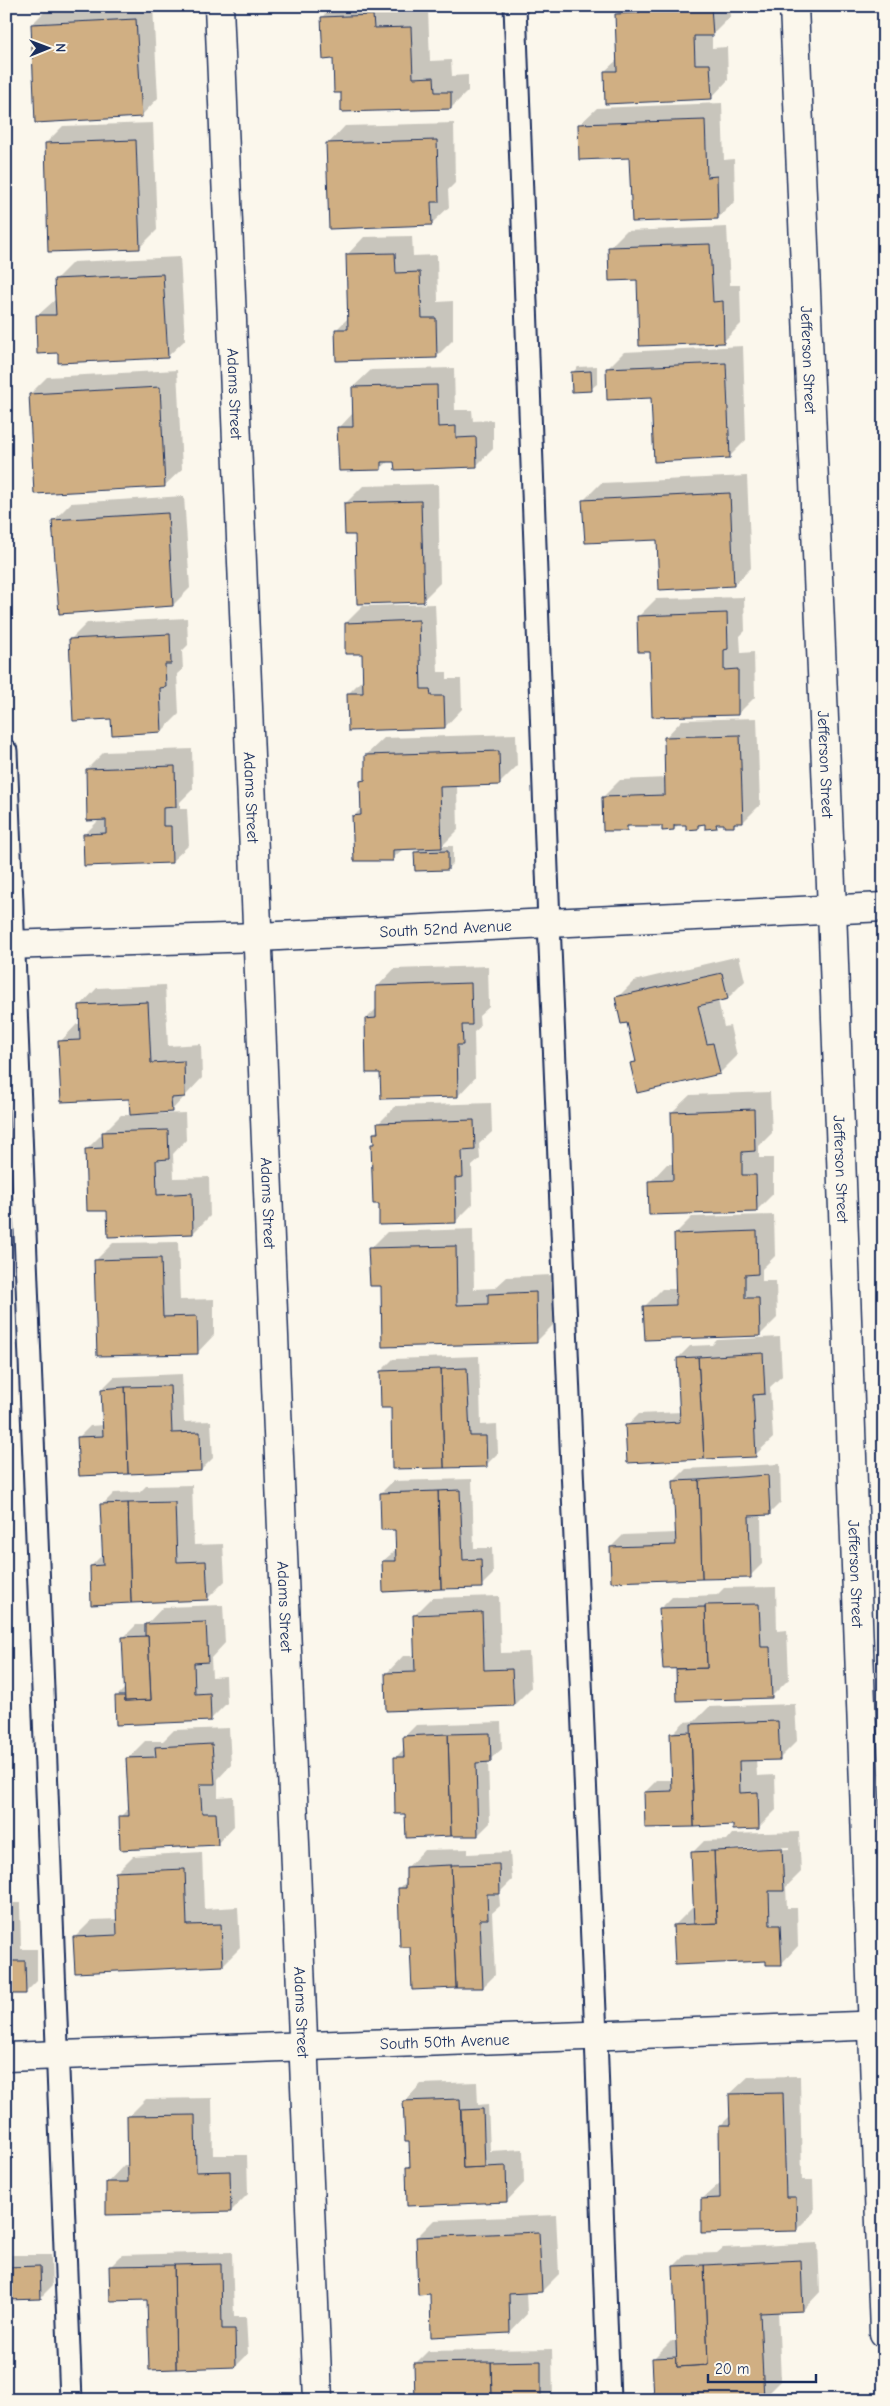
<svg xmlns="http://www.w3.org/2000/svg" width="890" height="2406" font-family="'Comic Neue',sans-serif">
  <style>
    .shadow { fill: #0003; fill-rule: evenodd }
    .building { fill: #d0af83; stroke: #1b2f5e }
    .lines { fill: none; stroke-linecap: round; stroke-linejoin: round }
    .service-casing { stroke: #1b2f5e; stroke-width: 25 }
    .minor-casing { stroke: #1b2f5e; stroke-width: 31 }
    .service { stroke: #fbf7ec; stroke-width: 21 }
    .minor { stroke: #fbf7ec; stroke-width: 28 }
    .labels { text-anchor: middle; stroke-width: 5; stroke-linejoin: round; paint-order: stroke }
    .street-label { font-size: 16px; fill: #1b2f5e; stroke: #fbf7ec }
  </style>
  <rect width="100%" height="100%" fill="#fbf7ec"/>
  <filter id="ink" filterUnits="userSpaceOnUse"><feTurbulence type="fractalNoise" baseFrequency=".02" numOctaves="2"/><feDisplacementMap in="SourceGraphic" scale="10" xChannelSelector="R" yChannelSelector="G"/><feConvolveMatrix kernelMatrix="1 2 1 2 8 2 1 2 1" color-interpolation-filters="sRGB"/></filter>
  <g filter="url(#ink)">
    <g class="shadow">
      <polygon points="153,6 158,98 141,116 32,24 49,7"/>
      <polygon points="333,6 391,6 391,11 428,10 430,61 451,60 452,76 468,75 468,91 451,108 342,91 322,17"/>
      <polygon points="624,6 729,6 730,17 712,35 712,48 727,47 728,80 711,98 605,71 618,59 616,14"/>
      <polygon points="722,103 724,160 734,159 735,201 718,218 631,157 579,125 597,108"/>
      <polygon points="153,123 157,230 140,247 46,143 63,126"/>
      <polygon points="454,123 455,183 448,190 449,207 431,224 328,144 345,126"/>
      <polygon points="727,227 730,285 740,285 741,324 724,341 638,278 609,248 626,231"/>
      <polygon points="412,236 413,256 437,255 438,302 453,301 453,340 436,357 336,330 349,317 347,255 364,237"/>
      <polygon points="180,257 185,340 167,357 59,351 37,316 56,299 55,280 73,262"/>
      <polygon points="743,346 746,440 729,457 652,397 607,369 624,352"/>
      <polygon points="597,366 597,384 591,389 572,373 578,367"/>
      <polygon points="454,368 455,410 472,410 473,421 493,420 493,449 476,466 389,461 380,469 339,428 354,412 353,387 371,370"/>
      <polygon points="177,370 182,469 164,486 30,394 47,377"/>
      <polygon points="747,476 751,568 734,585 659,539 584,500 601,483"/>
      <polygon points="438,484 440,583 423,600 356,534 345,504 363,486"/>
      <polygon points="184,496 190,588 173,605 54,520 71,503"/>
      <polygon points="744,597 745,631 740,636 741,653 754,652 755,697 738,714 652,651 639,616 656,599"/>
      <polygon points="435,604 438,672 447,672 447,679 461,679 462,709 445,727 348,694 364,678 363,652 346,623 363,606"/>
      <polygon points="187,618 188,645 182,651 183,669 177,674 179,714 162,731 70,640 87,623"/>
      <polygon points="757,718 760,805 743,822 737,822 734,825 720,822 716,827 703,823 698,828 687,824 679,824 674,829 663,825 631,825 626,829 603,797 620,780 666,778 665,738 682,720"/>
      <polygon points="516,734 517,766 499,784 457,785 458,830 442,846 453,846 453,863 447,869 416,853 420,848 404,848 392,859 354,816 362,808 361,781 367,776 366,755 384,738"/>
      <polygon points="192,749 193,789 180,802 180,809 187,809 189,845 171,862 85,834 100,819 87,769 104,752"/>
      <polygon points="739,956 745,981 728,998 718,1000 724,1027 730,1026 737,1056 720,1073 632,1064 637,1059 628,1022 617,998 634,981"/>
      <polygon points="488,966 489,1007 479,1016 480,1027 474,1032 475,1078 458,1096 381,1071 366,1019 377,1008 377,987 394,969"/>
      <polygon points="165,985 168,1046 201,1044 202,1078 171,1111 158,1112 158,1114 185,1113 186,1140 173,1154 174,1178 209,1177 210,1216 193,1233 108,1209 87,1149 121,1115 131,1115 130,1098 60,1042 77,1024 80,1024 80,1006 97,988"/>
      <polygon points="770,1092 772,1133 759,1146 759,1158 773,1158 773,1194 756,1211 650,1182 667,1164 674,1164 672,1112 690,1095"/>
      <polygon points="491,1103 492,1132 479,1144 480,1159 472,1166 473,1204 456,1221 380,1202 372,1145 375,1142 374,1133 379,1129 379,1123 396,1106"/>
      <polygon points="774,1215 775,1256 762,1269 762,1281 776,1281 777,1318 760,1335 645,1306 662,1289 677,1289 675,1234 692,1217"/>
      <polygon points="473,1229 474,1289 495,1288 507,1277 552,1275 554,1324 536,1342 382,1285 370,1249 387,1232"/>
      <polygon points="178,1242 180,1300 214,1299 214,1335 197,1353 96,1260 113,1243"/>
      <polygon points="780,1337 782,1376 770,1387 773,1438 755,1455 627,1426 639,1414 681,1412 678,1358 690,1346 712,1345 717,1340"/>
      <polygon points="479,1356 481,1425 497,1424 498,1453 486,1465 392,1406 381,1371 393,1359"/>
      <polygon points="182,1374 184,1422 211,1421 213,1458 201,1470 78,1438 90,1426 104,1425 102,1389 114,1377"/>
      <polygon points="780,1464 781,1502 769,1514 761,1515 762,1564 750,1576 611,1547 623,1535 676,1533 674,1481 686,1469"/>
      <polygon points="472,1479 474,1548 492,1548 493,1574 481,1586 383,1561 397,1549 396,1529 381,1493 393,1481"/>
      <polygon points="192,1485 194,1545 223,1544 225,1581 207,1599 91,1566 103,1554 102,1505 114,1493 139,1492 139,1493 146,1486"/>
      <polygon points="776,1587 777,1631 787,1630 789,1679 772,1696 677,1670 679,1668 660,1609 672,1597 717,1595 724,1588"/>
      <polygon points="499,1596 501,1653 529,1652 531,1688 514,1705 386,1674 403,1656 416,1656 415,1615 432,1598"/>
      <polygon points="223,1605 225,1643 211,1658 212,1677 226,1676 227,1703 210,1720 116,1697 125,1688 124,1637 136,1625 146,1625 163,1607"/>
      <polygon points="795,1704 797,1741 779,1759 756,1759 757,1776 775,1775 776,1810 758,1828 735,1824 647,1827 645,1792 657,1780 673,1780 672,1734 684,1722 695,1721 709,1707"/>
      <polygon points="501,1722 502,1749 488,1761 490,1823 478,1835 407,1813 395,1758 405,1748 404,1737 416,1725"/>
      <polygon points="229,1728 231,1765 218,1779 218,1797 233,1796 234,1826 217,1844 120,1817 130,1807 127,1759 145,1741 163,1741 174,1730"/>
      <path d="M799,1832L801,1872L786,1887L787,1908H797L798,1946L781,1964L674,1926L692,1908H695L692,1853L704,1841L727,1840L732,1834ZM789,1847V1849L731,1852V1849Z"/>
      <polygon points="468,1849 468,1854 510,1852 512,1880 499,1893 500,1906 492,1913 495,1975 483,1987 411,1946 399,1889 407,1881 407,1868 424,1850"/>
      <polygon points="202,1852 204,1909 238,1907 240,1948 223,1965 75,1937 92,1920 118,1919 116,1873 133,1856"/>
      <polygon points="6,1903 20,1903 21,1949 37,1949 37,1981 25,1993 6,1993"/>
      <polygon points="800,2076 802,2180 813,2180 814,2212 796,2230 702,2199 721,2182 720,2126 731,2115 730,2094 748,2077"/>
      <polygon points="477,2082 478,2105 488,2104 490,2151 523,2149 524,2183 507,2201 407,2167 412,2163 411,2140 404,2102 421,2084"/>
      <polygon points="212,2098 213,2155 247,2155 248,2194 231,2211 107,2183 124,2165 129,2165 128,2117 146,2099"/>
      <polygon points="556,2215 559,2274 542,2291 526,2292 527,2314 510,2332 431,2293 417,2237 434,2220"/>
      <polygon points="818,2243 820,2292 803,2310 778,2311 781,2381 764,2398 654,2358 671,2341 677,2341 674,2266 686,2254 717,2253 723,2248"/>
      <polygon points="232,2252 234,2317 246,2317 248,2354 236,2366 110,2267 122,2255"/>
      <polygon points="9,2255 51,2255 52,2286 40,2298 6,2299 6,2258"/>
      <polygon points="552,2349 553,2400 416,2400 416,2363 428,2351"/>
      <polygon points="229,2398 229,2400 158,2400"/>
    </g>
    <g class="building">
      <polygon points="639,6 711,6 713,36 694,36 695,64 710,64 712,99 605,104 604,71 617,71 615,14 639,13"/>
      <polygon points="373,15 374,28 411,27 413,78 434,77 435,92 451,92 451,109 341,112 341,93 334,93 333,59 323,60 321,17"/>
      <polygon points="136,19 142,117 35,123 31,24"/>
      <polygon points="705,120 707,177 717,176 718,219 632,222 629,158 579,160 578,124"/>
      <polygon points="136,140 140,249 48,252 45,143"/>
      <polygon points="437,140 439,202 431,202 432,225 329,229 326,143"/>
      <polygon points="710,244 713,302 723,301 724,343 639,346 637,280 609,281 608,247"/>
      <polygon points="395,253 396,273 420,272 422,318 436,318 437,358 336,361 335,329 348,329 346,254"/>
      <polygon points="163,274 168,358 58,363 58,353 37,354 36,315 56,315 54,279"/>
      <polygon points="726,363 730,458 654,462 651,398 607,400 606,368"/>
      <polygon points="591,371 592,391 572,392 571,372"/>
      <polygon points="437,385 438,427 456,426 456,438 476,437 477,467 395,470 394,462 381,462 381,470 339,471 337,427 353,427 352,387"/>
      <polygon points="160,387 165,487 34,494 29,394"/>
      <polygon points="730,493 734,586 659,590 657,540 585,543 582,500"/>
      <polygon points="421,501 424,602 357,604 355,535 345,535 344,503"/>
      <polygon points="168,513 173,606 59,614 52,520"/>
      <polygon points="727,613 728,649 724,650 724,670 738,669 738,715 652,717 650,652 638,652 637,616"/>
      <polygon points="419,620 421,689 430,689 431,696 444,696 445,728 348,731 347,693 363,693 362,654 345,654 345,623"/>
      <polygon points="170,634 171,664 165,664 166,687 160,688 162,732 112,735 111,719 73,721 69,639"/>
      <polygon points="740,735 743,823 734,823 734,827 724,827 724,824 716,824 717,828 705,829 705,824 698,825 698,829 686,830 686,825 674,825 674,830 662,831 662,826 627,826 627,831 603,831 602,797 665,795 664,737"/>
      <polygon points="499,751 500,785 440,787 442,848 393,850 393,861 354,861 352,816 361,815 360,781 365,780 365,755"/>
      <polygon points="175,766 176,807 163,808 163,826 171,826 172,863 84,866 83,834 106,833 106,820 87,821 86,769"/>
      <polygon points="448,851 448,870 415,871 414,852"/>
      <polygon points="722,973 728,999 698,1006 707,1044 713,1043 720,1074 637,1093 630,1063 636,1062 627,1023 621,1024 615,997"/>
      <polygon points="471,983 472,1025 462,1025 463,1045 457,1045 458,1097 381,1099 380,1073 366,1073 365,1019 376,1018 376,986"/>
      <polygon points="148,1002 151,1063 184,1061 185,1097 171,1098 172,1112 130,1115 129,1099 61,1102 58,1041 80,1040 79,1005"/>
      <polygon points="754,1109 755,1151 742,1152 742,1175 756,1175 757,1212 649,1215 648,1181 673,1180 671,1112"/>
      <polygon points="474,1120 475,1150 462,1151 463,1177 455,1178 456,1223 379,1225 379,1204 373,1204 371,1144 374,1144 373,1133 378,1133 377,1123"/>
      <polygon points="168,1130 169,1159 156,1160 157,1195 192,1193 193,1234 108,1237 107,1211 87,1211 85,1149 103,1148 102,1132"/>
      <polygon points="757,1231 758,1274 745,1275 745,1298 759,1298 760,1336 645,1340 643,1306 676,1305 674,1234"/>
      <polygon points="456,1246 457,1305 488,1304 488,1294 536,1292 537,1343 382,1347 381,1286 370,1286 368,1248"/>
      <polygon points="161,1258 163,1317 197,1316 198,1354 97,1356 94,1260"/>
      <polygon points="763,1353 765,1394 753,1395 756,1457 704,1459 698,1357"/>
      <polygon points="698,1357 704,1459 627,1463 625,1425 680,1422 677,1358"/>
      <polygon points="467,1368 470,1436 486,1436 487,1467 444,1468 441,1369"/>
      <polygon points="441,1369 444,1468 392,1469 391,1408 381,1408 380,1371"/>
      <polygon points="170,1386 172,1433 200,1432 201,1471 128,1474 125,1387"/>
      <polygon points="125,1387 128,1474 79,1476 77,1437 103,1436 101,1389"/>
      <polygon points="768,1475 770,1515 749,1516 751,1578 702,1579 699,1480"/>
      <polygon points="699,1480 702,1579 611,1582 610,1547 676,1545 673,1481"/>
      <polygon points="460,1490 463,1560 481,1559 482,1588 441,1589 438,1491"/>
      <polygon points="438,1491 441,1589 383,1592 382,1561 396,1561 395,1530 381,1530 380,1493"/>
      <polygon points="175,1502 177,1562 206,1561 208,1600 131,1603 128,1503"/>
      <polygon points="128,1503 131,1603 91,1605 90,1566 103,1565 100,1504"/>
      <polygon points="759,1604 761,1647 770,1647 772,1698 677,1701 676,1669 707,1668 705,1605"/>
      <polygon points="705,1607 707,1668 663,1669 659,1608"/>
      <polygon points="482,1612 484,1670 512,1669 514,1706 386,1711 385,1673 415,1672 413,1615"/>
      <polygon points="206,1622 208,1662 194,1663 195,1694 210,1693 211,1721 116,1725 115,1696 125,1696 125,1701 151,1700 148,1636 145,1636 145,1624"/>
      <polygon points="148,1636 151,1700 125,1701 122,1637"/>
      <polygon points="778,1721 780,1760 739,1761 740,1793 758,1792 759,1829 733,1830 733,1825 694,1827 691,1724"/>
      <polygon points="691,1732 694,1827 645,1828 644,1792 672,1791 670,1733"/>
      <polygon points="490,1733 491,1762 476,1763 478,1836 451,1836 448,1734"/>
      <polygon points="448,1734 451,1836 406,1838 405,1814 395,1814 394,1757 404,1757 403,1736"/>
      <polygon points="212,1744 215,1784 200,1784 202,1813 216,1813 218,1845 120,1850 119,1816 129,1816 126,1758 156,1757 155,1747"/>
      <polygon points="782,1848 784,1891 769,1891 770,1925 780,1925 782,1965 766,1965 766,1961 675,1965 673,1925 717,1923 714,1851"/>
      <polygon points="714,1851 717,1923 694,1924 691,1852"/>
      <polygon points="499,1864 500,1894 487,1894 488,1919 480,1919 483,1988 456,1988 451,1865"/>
      <polygon points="451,1865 456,1988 412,1990 410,1947 400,1947 398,1888 406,1888 406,1867"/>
      <polygon points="185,1869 187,1925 221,1924 223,1966 75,1973 73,1937 117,1935 115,1872"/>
      <polygon points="6,1914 9,1914 10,1961 25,1961 26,1994 6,1994"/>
      <polygon points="783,2093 786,2197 796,2197 797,2231 701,2233 701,2199 720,2198 719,2125 730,2125 729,2094"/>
      <polygon points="460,2099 463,2168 506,2166 507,2202 407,2206 406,2167 410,2167 409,2141 405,2141 403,2101"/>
      <polygon points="483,2109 485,2167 463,2168 461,2110"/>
      <polygon points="195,2115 196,2172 230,2171 231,2212 106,2215 106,2182 128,2182 127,2116"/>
      <polygon points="539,2232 542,2292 509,2294 510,2333 431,2337 430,2294 418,2295 416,2237"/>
      <polygon points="801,2260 803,2311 760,2313 764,2400 654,2400 652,2358 677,2357 677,2367 708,2365 704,2265"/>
      <polygon points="221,2264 222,2329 235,2329 236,2367 176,2369 174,2265"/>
      <polygon points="174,2265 176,2369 149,2370 147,2300 110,2301 109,2266"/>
      <polygon points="704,2265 708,2365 677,2367 673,2266"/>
      <polygon points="40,2266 41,2299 6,2300 6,2267"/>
      <polygon points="541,2361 541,2400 492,2400 491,2362"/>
      <polygon points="491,2362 492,2400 415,2400 414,2363"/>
    </g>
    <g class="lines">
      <defs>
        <g id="service">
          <polyline points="515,6 549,923 596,2036 609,2400"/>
          <polyline points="6,751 71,2400"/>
        </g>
        <g id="minor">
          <path id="s1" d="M219,6L318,2400"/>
          <path id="s2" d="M794,6L832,909L884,2333"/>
          <path id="s3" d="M6,945L258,937L884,907"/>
          <path id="s4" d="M6,2057L884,2025"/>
        </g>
      </defs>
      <use href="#service" class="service-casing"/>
      <use href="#minor" class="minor-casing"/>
      <use href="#service" class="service"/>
      <use href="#minor" class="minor"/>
    </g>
  </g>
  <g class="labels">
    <g class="street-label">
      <text dy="6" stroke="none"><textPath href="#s2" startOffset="354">Jefferson Street</textPath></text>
      <text dy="6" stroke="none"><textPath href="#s1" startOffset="388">Adams Street</textPath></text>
      <text dy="6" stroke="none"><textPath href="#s2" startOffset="759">Jefferson Street</textPath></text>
      <text dy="6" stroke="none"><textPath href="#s1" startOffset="792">Adams Street</textPath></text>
      <text dy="6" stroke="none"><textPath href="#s3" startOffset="440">South 52nd Avenue</textPath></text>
      <text dy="6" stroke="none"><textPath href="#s2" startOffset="1164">Jefferson Street</textPath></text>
      <text dy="6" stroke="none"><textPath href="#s1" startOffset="1198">Adams Street</textPath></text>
      <text dy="6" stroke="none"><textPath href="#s2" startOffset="1569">Jefferson Street</textPath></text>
      <text dy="6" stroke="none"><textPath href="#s1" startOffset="1602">Adams Street</textPath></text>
      <text dy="6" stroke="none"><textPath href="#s1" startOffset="2008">Adams Street</textPath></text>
      <text dy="6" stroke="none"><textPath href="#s4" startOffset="439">South 50th Avenue</textPath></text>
    </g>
  </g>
  <rect width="890" height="2406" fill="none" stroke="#fbf7ec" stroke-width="25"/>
  <rect x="12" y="12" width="865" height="2381" fill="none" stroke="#1b2f5e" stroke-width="2" filter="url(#ink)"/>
  <g transform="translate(48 48) rotate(89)" stroke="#fbf7ec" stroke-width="4" paint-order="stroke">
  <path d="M0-4L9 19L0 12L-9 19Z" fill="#1b2f5e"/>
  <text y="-8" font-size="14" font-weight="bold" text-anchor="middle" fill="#1b2f5e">N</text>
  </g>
  <path d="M708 2374v8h108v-8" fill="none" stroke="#1b2f5e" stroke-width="2.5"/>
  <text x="715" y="2374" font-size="15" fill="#1b2f5e" stroke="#fbf7ec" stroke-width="4" paint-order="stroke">20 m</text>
</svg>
